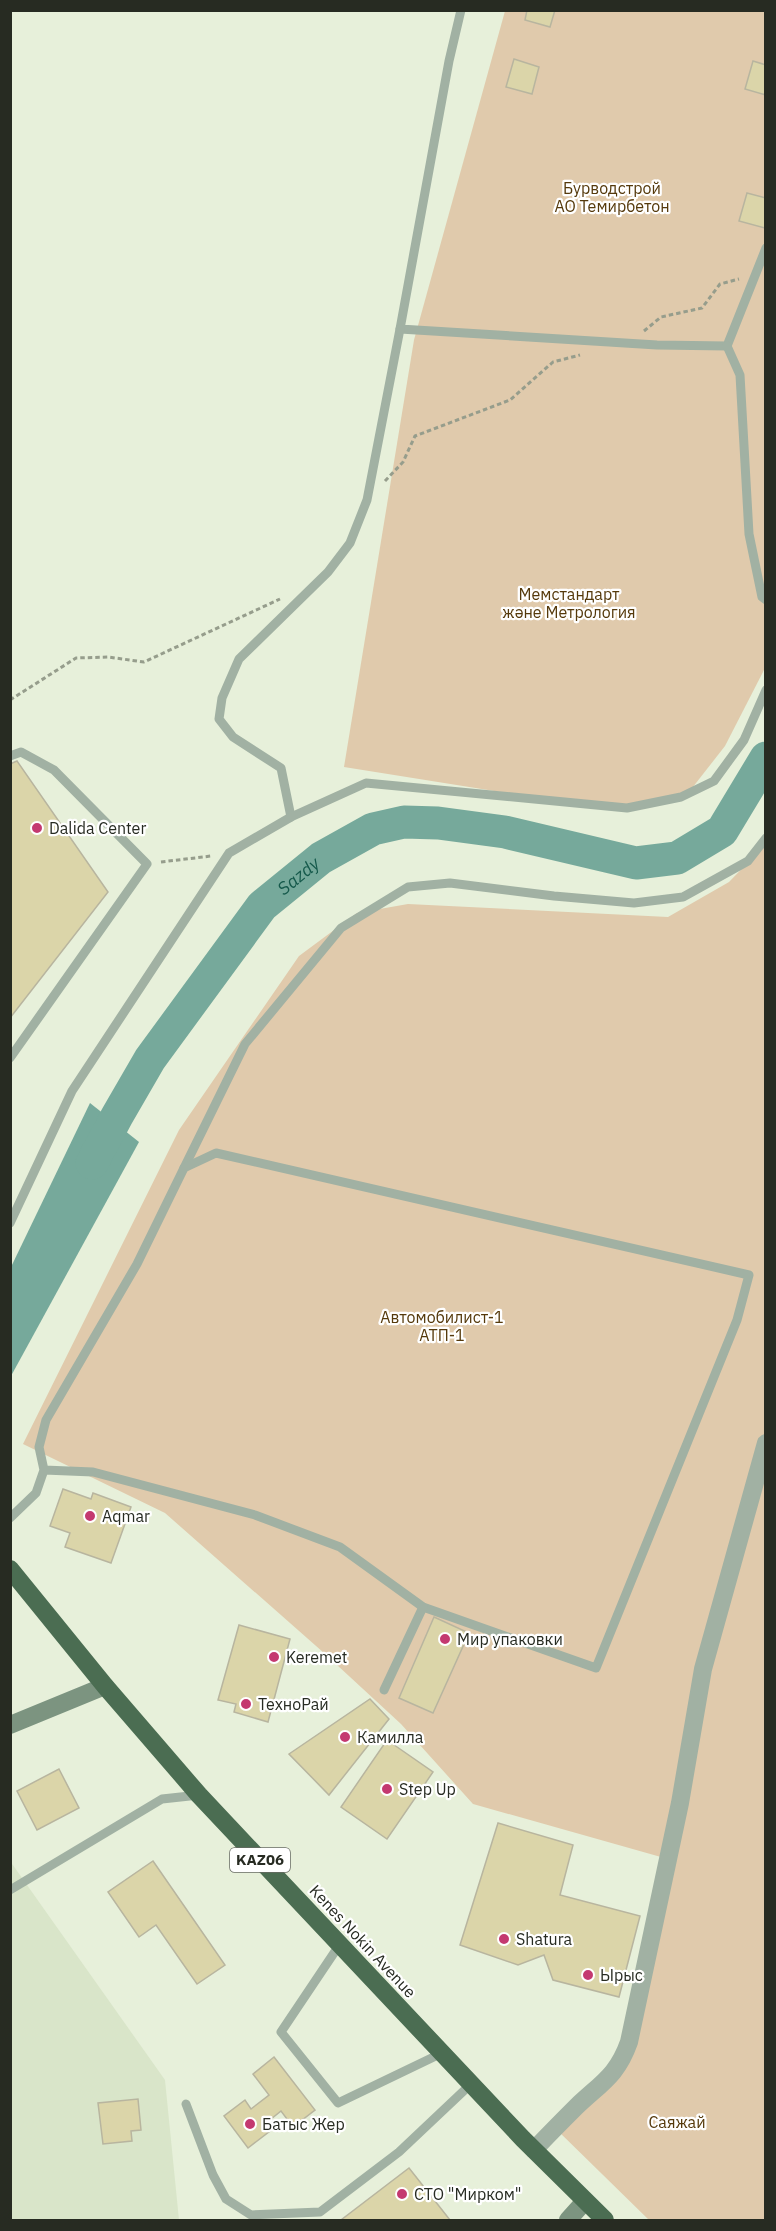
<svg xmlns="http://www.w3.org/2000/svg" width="776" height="2231" font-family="'IBM Plex Sans',sans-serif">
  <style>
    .built { fill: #d9e5c9 }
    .green { fill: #e0caac }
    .water { fill: #76a99b }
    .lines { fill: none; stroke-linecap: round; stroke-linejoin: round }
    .river { stroke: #76a99b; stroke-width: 33 }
    .building { fill: #dbd5a9; stroke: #b8b59f; stroke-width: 1.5 }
    .path { stroke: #969d8c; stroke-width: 3; stroke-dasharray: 4.5 3; stroke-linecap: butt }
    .lane { stroke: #a1b1a3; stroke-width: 9 }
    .street { stroke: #a1b1a3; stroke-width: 18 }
    .secondary { stroke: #7c9480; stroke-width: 18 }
    .highway { stroke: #4b6d52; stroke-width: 18 }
    .poi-dot { fill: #c43970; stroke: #fff; stroke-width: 2 }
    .labels { text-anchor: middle; stroke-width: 4.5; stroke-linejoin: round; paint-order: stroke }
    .shield { fill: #fff; stroke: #686b64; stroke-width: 1.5 }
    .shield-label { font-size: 15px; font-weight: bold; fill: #272b22 }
    .park-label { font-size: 16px; fill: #55390b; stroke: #fff }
    .poi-label { font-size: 16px; fill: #272b22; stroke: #fff; text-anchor: start }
    .street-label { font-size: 16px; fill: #272b22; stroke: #fff }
    .water-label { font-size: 18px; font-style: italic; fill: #15594b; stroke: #fff }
  </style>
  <rect width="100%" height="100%" fill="#e7f0da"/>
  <polygon class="built" points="10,1861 165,2080 179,2220 11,2220"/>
  <g class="green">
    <polygon points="505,11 765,11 765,668 725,746 689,792 648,805 602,808 344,767 414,340"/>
    <polygon points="765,845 765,2220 649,2220 555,2128 629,2042 668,1859 473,1804 401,1724 324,1653 165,1513 23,1444 179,1130 299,956 357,913 408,904 668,917 729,882"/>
  </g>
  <polygon class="water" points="90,1103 139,1142 11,1376 11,1267"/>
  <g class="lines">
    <path class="river" id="s1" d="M92,1163L117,1116L150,1059L262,906L321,858L373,829L404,822L438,823L505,832L636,863L677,858L722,831L766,758"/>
  </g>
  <g class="building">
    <polygon points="527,10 555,10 550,27 525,20"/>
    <polygon points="514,59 539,67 532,94 506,87"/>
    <polygon points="753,61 766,65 766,95 745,89"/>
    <polygon points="747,193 766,198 765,228 739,221"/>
    <polygon points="17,761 108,892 10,1018 10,764"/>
    <polygon points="63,1489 91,1499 93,1493 131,1507 111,1563 65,1547 70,1533 50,1526"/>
    <polygon points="434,1617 469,1633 433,1713 399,1698"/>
    <polygon points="239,1625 290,1639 268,1722 234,1712 236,1704 218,1700"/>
    <polygon points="370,1699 389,1719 329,1795 289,1754"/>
    <polygon points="387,1740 433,1772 387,1839 341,1807"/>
    <polygon points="59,1769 79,1808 37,1830 17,1791"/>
    <polygon points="498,1823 573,1845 560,1895 640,1916 619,1997 553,1980 544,1955 518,1965 460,1945"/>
    <polygon points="153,1861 225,1965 197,1984 156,1925 139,1937 108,1892"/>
    <polygon points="274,2057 315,2110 293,2127 281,2111 265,2124 270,2131 248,2148 224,2116 245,2100 251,2109 269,2095 253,2074"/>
    <polygon points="138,2099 141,2130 131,2131 132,2141 103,2144 98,2103"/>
    <polygon points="409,2168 450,2220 341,2220"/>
  </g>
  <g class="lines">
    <g class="path">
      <polyline points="644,331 661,317 702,308 720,284 739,279"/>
      <polyline points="385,481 403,462 415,436 510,400 553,362 580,355"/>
      <polyline points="10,700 76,658 108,657 144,662 280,599"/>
      <polyline points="161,862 211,856"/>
    </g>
    <g class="lane">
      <polyline points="461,10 449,61 400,329 657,345 727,346 766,248"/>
      <polyline points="727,346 740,375 749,534 762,597 766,600"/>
      <polyline points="10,756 21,752 54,770 147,864 10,1058"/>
      <polyline points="291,817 281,768 233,737 219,719 222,698 239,659 328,572 350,543 367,500 400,329"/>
      <polyline points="184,1168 245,1044 341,928 408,887 450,883 554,896 634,903 683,897 748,861 766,838"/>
      <polyline points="10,1223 72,1091 229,853 291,817 366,783 627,808 681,797 714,781 744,740 766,690"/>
      <polyline points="10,1518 36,1493 44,1470 39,1447 46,1420 137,1264 184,1168 216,1153 749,1275 737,1320 596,1668 423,1607 340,1547 255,1515 93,1472 44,1470"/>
      <polyline points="384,1690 423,1607"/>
      <polyline points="10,1890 162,1799 199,1795"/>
      <polyline points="340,1944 281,2032 338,2103 442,2053"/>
      <polyline points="186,2104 213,2175 226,2199 251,2215 320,2212 399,2152 471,2084"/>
    </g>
    <path class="street" d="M534,2150C548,2135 562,2121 576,2107C601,2083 617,2076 629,2042L680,1803L703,1669L766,1443"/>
    <g class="secondary">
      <polyline points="10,1725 105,1686"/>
      <polyline points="568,2220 585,2201"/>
    </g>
    <polyline class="highway" points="10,1569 105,1686 199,1795 523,2139 605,2220"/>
  </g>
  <g class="poi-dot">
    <circle cx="37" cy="828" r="6"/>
    <circle cx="90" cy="1516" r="6"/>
    <circle cx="445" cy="1639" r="6"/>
    <circle cx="274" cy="1657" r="6"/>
    <circle cx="246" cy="1704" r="6"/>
    <circle cx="345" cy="1737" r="6"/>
    <circle cx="387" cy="1789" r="6"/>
    <circle cx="504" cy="1939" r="6"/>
    <circle cx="588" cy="1975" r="6"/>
    <circle cx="250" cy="2124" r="6"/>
    <circle cx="402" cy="2194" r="6"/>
  </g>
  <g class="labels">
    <rect class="shield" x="230" y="1848" width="60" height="24" rx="4.5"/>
    <g class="shield-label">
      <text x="260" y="1865">KАZ06</text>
    </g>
    <g class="park-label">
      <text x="612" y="194">Бурводстрой<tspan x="612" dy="18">АО Темирбетон</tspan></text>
      <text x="569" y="600">Мемстандарт<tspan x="569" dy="18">және Метрология</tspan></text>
      <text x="442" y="1323">Автомобилист-1<tspan x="442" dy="18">АТП-1</tspan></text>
      <text x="677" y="2128">Саяжай</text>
    </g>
    <g class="poi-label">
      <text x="49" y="834">Dalida Center</text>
      <text x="102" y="1522">Aqmar</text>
      <text x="457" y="1645">Мир упаковки</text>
      <text x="286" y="1663">Keremet</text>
      <text x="258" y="1710">ТехноРай</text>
      <text x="357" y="1743">Камилла</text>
      <text x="399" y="1795">Step Up</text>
      <text x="516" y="1945">Shatura</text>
      <text x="600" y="1981">Ырыс</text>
      <text x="262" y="2130">Батыс Жер</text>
      <text x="414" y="2200">СТО "Мирком"</text>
    </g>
    <g class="street-label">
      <text transform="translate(363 1941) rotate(47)" y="6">Kenes Nokin Avenue</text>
    </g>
    <g class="water-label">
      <text dy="6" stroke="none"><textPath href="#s1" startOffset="356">Sazdy</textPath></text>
    </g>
  </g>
  <rect width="776" height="2231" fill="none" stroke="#272b22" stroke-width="24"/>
</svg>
